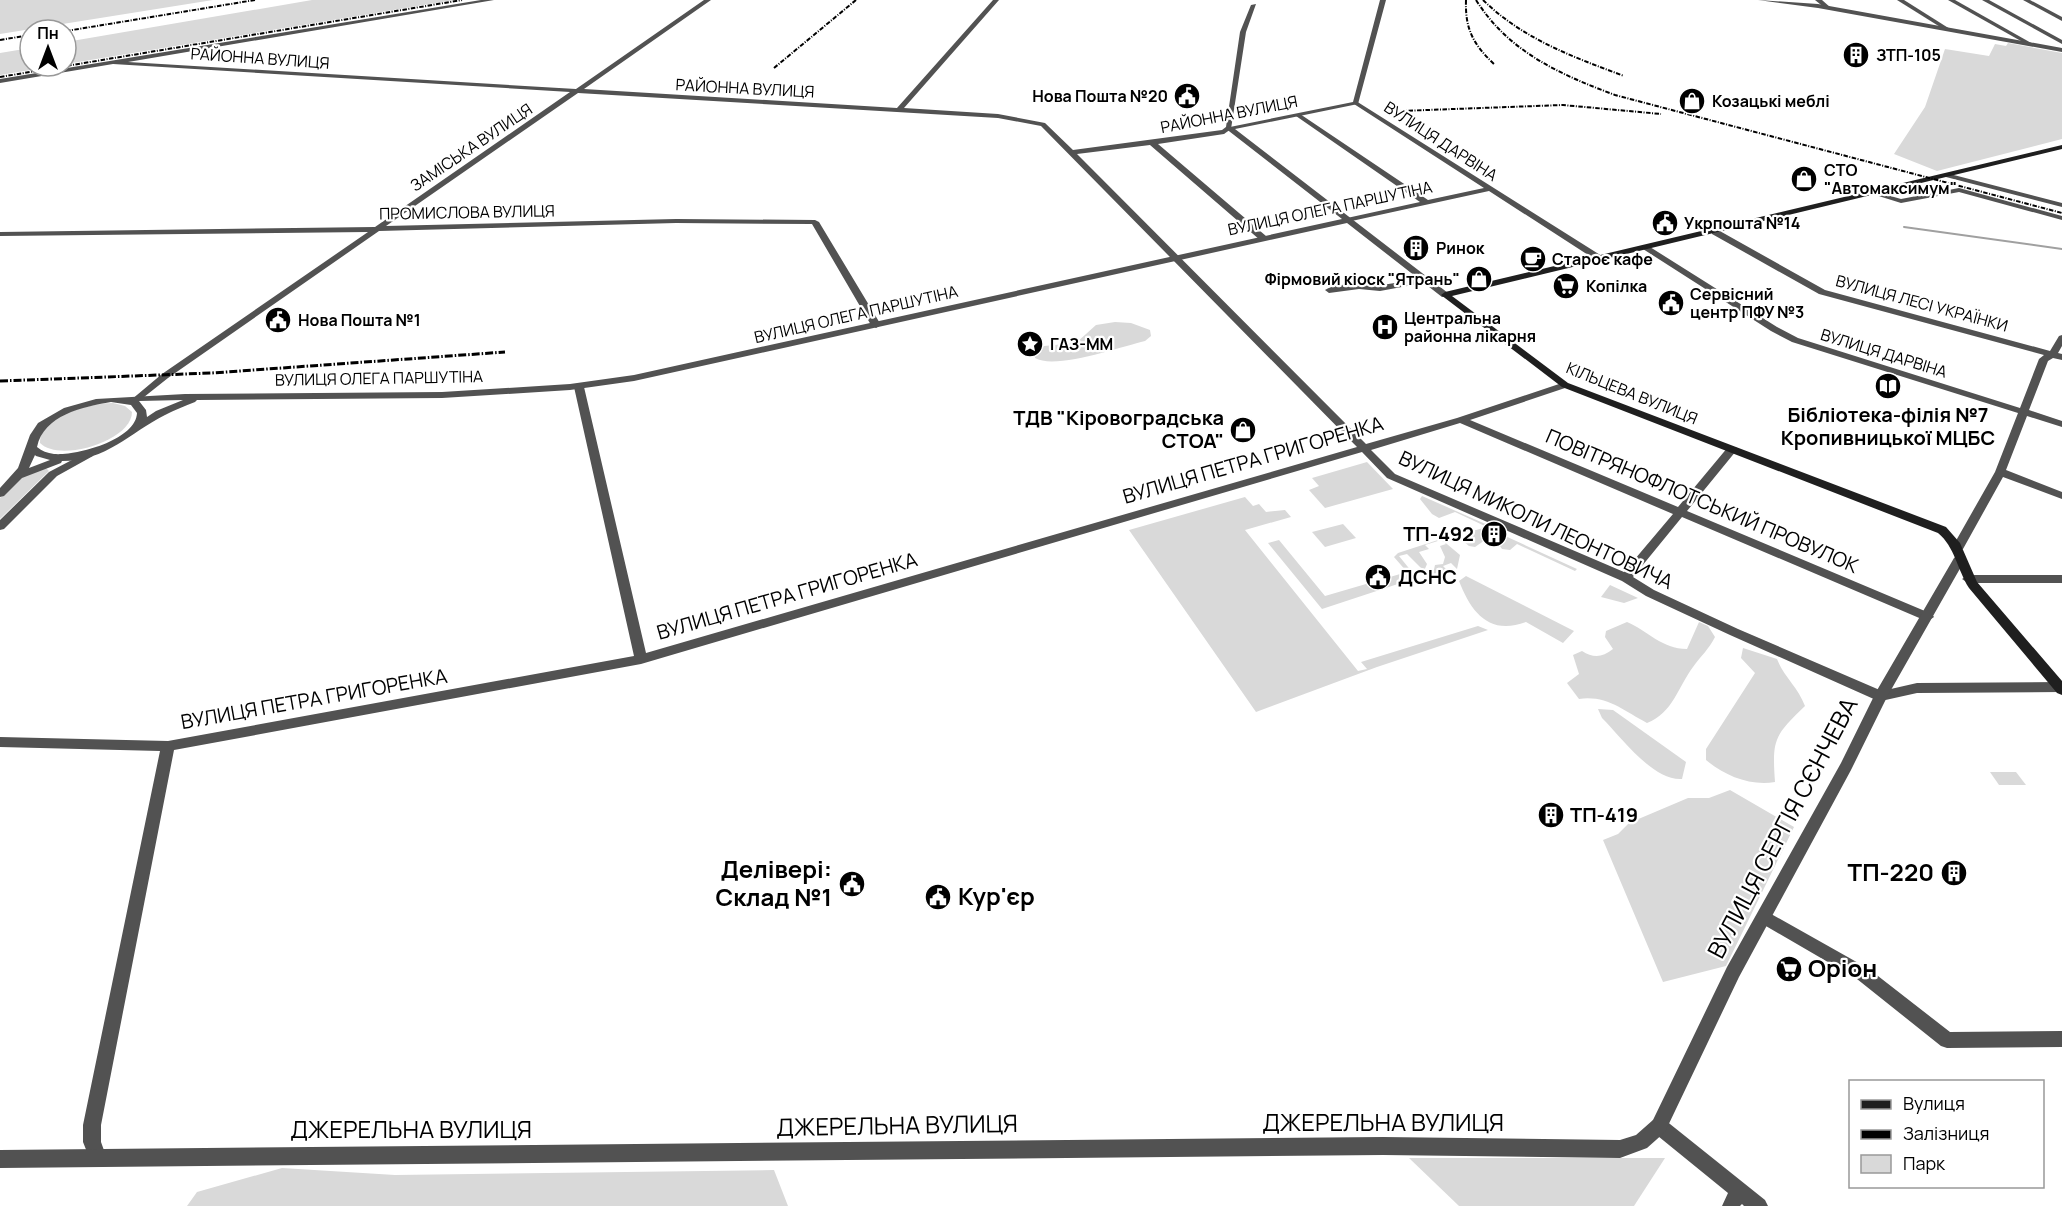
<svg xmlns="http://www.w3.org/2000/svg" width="2062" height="1206" font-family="Manrope,sans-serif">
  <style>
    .green { fill: #d9d9d9 }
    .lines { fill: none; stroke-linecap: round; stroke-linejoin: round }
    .stream { stroke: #a0a0a0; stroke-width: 2 }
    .minor { fill: #525252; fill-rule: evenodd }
    .tertiary { fill: #525252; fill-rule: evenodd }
    .secondary { fill: #1f1f1f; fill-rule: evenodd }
    .rail-far1 { stroke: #000; stroke-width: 2; stroke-dasharray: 4.5 1.5 1 1.5; stroke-linecap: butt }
    .rail { stroke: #000; stroke-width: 3; stroke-dasharray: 8 2 1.5 2; stroke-linecap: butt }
    .labels { text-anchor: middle; stroke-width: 4.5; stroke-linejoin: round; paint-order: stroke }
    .far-poi-label { font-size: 16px; font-weight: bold; fill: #000; stroke: #fff; text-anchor: start }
    .far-street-label { font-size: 16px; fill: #000; stroke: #fff }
    .poi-label { font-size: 20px; font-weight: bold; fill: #000; stroke: #fff; text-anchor: end }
    .street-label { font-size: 20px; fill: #000; stroke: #fff }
    .near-street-label { font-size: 24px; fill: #000; stroke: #fff }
    .near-poi-label { font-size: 24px; font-weight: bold; fill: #000; stroke: #fff; text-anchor: end }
  </style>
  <rect width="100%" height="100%" fill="#fff"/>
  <g class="green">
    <polygon points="0,0 213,0 0,34"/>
    <polygon points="312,0 454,0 66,64 66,42"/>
    <polygon points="2008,43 2062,53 2062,139 1937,171 1894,154 1925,107 1945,49 1989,56 1995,44 2006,46"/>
    <polygon points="30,48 30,66 55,66 0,75 0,53"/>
    <path d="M1115,322L1131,323L1150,330L1151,336L1145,341C1120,347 1055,370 1035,358V352L1044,346L1076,343L1096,325Z"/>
    <path d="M113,403L125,406L132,412C132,441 59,463 40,443C39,415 93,403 113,403Z"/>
    <polygon points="1367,462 1393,489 1325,508 1309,490 1319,486 1312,478"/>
    <polygon points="46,468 49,471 0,519 0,498 22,476"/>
    <polygon points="1422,496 1490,526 1485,533 1491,536 1475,547 1469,546 1462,540 1470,538 1465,533 1487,527 1455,512 1439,518 1432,514 1420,499"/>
    <polygon points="1245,497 1253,506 1259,504 1266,512 1285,510 1291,517 1245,530 1358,671 1367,669 1361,662 1478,626 1488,630 1377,667 1256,712 1129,530"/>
    <polygon points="1343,524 1356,538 1325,547 1312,532"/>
    <polygon points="1503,535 1577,569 1575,571 1517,544 1510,550 1502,549 1497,542"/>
    <polygon points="1441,539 1460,555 1457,569 1451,563 1443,566 1448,571 1433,574 1435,565 1443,564 1445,557 1440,546 1446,544 1441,540 1425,545 1429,549 1419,552 1427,564 1424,571 1407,554 1399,556 1412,572 1413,579 1322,609 1268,543 1279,540 1325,596 1407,572 1394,557 1398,553"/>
    <path d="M1466,576L1574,631L1563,643L1526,622C1489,636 1471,612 1459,581Z"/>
    <polygon points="1610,585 1638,598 1624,603 1601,597"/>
    <path d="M1627,622C1648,631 1662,649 1687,649L1699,622L1708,626L1715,637C1709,649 1701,656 1693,667C1678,687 1673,713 1647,723C1624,711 1607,695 1579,699L1567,683L1579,674L1573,655L1582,651C1593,658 1602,658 1613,649L1605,637L1606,631Z"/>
    <path d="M1743,648L1777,659C1784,677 1798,687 1805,706C1774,736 1772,739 1775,782C1750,786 1725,776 1706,760V749L1755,673L1741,658Z"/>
    <path d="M1598,709L1613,710L1686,762L1682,779C1653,781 1622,738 1602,718Z"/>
    <polygon points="1990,772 2016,772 2026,785 1999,785"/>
    <polygon points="1730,790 1794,827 1726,966 1663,982 1603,840 1618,834 1629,823 1688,798 1709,798"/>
    <polygon points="1409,1158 1665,1158 1634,1206 1459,1206"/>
    <polygon points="282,1168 395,1175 774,1170 788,1206 187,1206 197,1192"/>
  </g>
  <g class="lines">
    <polyline class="stream" points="1904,227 2062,249"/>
    <g class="minor">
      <path d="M481,0H494L128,62L576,89L704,0H711L584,89L897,108L993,0H999L904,108L998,114L1045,123L1073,150L1222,130L1226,127L1240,32L1251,5L1256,4L1246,32L1231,129L1224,134L1158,144L1266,236V240H1260L1150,145L1077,154L1366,444L1457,418L1562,383H1568V387L1470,420L1678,507L1728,447H1736L1737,449L1736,451L1687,511L1932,614L1934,617L1928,621L1924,620L1682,517L1633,577L1654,590L1738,629L1882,691L1917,683L2062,682V692L1917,693L1881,701L1876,700L1730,635L1646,596L1622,581L1387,478L1362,452L641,664L174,750L101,1125V1142L106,1156L103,1162L97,1165L91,1162L83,1142V1125L160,751L0,747V737L168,741L634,656L574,387L576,385H582L584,387L646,653L1357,447L1041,126L998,118L578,93L386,226L676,219L815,220L819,222L881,325L876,328L871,325L812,224L676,223L379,231L168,378L134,405L131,404V400L162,374L368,232L0,236V232L375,227L570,92L113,64L0,83V79ZM1460,423L1673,514L1624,572L1395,474L1371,450Z"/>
      <polygon points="1815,0 1822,0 1831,8 1826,9"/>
      <polygon points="1897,0 1904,0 1950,29 1945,30"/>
      <polygon points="1948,0 1955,0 2033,44 2028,45"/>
      <polygon points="1982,0 1989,0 2062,40 2062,44"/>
      <polygon points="2023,0 2030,0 2062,17 2062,21"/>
      <polygon points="1356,101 1605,258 1606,260 1599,262 1489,191 1347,222 1347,218 1420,202 1296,116 1296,114 1300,114 1428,200 1484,188 1354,104 1354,102"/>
      <polygon points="1946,173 2062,203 2062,207 1946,177"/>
      <polygon points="1959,188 2062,216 2062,220 1959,192 1901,203 1869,193 1873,191 1901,199"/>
      <polygon points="1712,230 1718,230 1825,290 2050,351 2059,336 2062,335 2062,346 2058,353 2062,354 2062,360 2053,358 2048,361 2029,410 2062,421 2062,427 2027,416 2006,470 2062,492 2062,499 2003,477 1963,549 1955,549 1953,546 1995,472 2018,413 1792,342 1771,331 1643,249 1650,247 1777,327 1798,338 2020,408 2039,359 2044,355 1819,294 1712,234"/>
      <path d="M1426,277L1429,278V282L1380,291L1359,289L1329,293L1325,290C1341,280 1364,287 1382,285C1397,283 1412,280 1426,277Z"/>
      <polygon points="89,451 93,452 94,454 93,456 57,476 4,529 0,530 0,520 49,472"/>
      <polygon points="1968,575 2062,575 2062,583 1968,583 1962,579"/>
      <polygon points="1764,910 1869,969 1950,1032 2062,1031 2062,1047 1947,1048 1941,1046 1857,979 1759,922 1756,917 1759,912"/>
      <polygon points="1659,1117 1665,1120 1765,1200 1768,1206 1744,1206 1742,1204 1740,1206 1722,1206 1728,1193 1653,1132 1650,1126 1653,1120"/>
    </g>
    <g class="tertiary">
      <path d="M1380,0H1386L1358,104L1235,129L1448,293V297H1442L1347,223L634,381L570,390L442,398L197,400L195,402C185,406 174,410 165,415C129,433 107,461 62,461L61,463L22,478L4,496L0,497V488L18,468L30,435L38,423L64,408L96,399L185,394L442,392L570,384L634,375L1342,219L1225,128L1353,102ZM183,400L156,411L147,417L146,410L139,401ZM111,402L131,405L137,413C136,440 76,456 54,454C47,453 42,451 37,447C44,415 82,407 111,402ZM35,455L36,456L50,460L29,468Z"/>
      <polygon points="1758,0 1818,4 2062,48 2062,52 1818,8"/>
      <polygon points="1960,554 1966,558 1887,697 1851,770 1739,977 1665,1132 1647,1148 1620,1158 1383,1155 0,1168 0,1150 1383,1137 1620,1140 1636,1135 1653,1120 1727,967 1841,763 1876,692 1954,558"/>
    </g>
    <path class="secondary" d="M2062,145V149L1452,296L1568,383L1946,527L1960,543L1977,582L2062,681V695L2057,693L1969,588C1957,569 1955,547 1938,533L1562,387L1441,295L1445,292Z"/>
    <g class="rail-far1">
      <path d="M1466,0C1465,29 1473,44 1494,64"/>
      <path d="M1476,0C1509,52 1559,74 1615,95L2062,213"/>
      <path d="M1483,0C1523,39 1573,57 1624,76"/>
      <polyline points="66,31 255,0"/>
      <polyline points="0,40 30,35"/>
      <polyline points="774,68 856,0"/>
      <polyline points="0,77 462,0"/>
      <polyline points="1400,111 1563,105 1661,114"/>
    </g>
    <polyline class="rail" points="0,381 212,373 505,352"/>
  </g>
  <defs>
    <symbol id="building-disc" viewBox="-11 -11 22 22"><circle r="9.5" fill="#000" stroke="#fff"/><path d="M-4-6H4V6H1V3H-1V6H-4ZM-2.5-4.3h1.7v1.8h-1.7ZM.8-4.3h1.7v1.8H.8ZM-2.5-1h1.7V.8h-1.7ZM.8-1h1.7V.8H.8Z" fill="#fff"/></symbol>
    <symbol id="civic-disc" viewBox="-11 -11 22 22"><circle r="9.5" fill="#000" stroke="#fff"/><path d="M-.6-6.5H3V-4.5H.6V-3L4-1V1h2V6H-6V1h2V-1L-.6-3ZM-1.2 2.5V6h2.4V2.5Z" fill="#fff"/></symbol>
    <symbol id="shop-disc" viewBox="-11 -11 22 22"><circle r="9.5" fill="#000" stroke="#fff"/><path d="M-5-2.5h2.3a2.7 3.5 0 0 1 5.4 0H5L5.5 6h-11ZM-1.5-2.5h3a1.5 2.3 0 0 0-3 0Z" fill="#fff"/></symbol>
    <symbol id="cafe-disc" viewBox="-11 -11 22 22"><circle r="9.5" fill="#000" stroke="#fff"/><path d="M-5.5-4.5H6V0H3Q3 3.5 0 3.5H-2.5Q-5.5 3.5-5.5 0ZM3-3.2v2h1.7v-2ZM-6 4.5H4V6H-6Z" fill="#fff"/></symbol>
    <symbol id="supermarket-disc" viewBox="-11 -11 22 22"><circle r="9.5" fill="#000" stroke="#fff"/><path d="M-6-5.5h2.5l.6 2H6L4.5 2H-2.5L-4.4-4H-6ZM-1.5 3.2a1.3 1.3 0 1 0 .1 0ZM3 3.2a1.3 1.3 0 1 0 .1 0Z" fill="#fff"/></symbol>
    <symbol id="hospital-disc" viewBox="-11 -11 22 22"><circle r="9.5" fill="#000" stroke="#fff"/><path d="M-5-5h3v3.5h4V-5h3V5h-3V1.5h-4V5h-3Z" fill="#fff"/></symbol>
    <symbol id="sight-disc" viewBox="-11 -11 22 22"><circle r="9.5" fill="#000" stroke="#fff"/><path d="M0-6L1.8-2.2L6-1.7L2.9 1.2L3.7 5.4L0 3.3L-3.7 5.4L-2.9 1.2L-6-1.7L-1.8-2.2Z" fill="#fff"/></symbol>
    <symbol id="library-disc" viewBox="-11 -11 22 22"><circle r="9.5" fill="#000" stroke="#fff"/><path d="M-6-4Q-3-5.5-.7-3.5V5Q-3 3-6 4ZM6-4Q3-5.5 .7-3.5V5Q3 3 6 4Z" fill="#fff"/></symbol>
  </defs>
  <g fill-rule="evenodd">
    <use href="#building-disc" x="1841" y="40" width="30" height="30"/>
    <use href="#civic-disc" x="1172" y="81" width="30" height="30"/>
    <use href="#shop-disc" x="1677" y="86" width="30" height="30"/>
    <use href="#shop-disc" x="1789" y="164" width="30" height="30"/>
    <use href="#civic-disc" x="1650" y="208" width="30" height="30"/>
    <use href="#building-disc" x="1401" y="233" width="30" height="30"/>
    <use href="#cafe-disc" x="1518" y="244" width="30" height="30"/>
    <use href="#shop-disc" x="1464" y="264" width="30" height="30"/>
    <use href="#supermarket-disc" x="1551" y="271" width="30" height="30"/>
    <use href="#civic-disc" x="1656" y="288" width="30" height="30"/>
    <use href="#civic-disc" x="263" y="305" width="30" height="30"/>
    <use href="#hospital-disc" x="1370" y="312" width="30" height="30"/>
    <use href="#sight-disc" x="1015" y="329" width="30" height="30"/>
    <use href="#library-disc" x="1873" y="371" width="30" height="30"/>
    <use href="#shop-disc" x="1228" y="415" width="30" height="30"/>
    <use href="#building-disc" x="1479" y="519" width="30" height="30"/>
    <use href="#civic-disc" x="1363" y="562" width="30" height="30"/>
    <use href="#building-disc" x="1536" y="800" width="30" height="30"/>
    <use href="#building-disc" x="1939" y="858" width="30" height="30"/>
    <use href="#civic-disc" x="837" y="869" width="30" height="30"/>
    <use href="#civic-disc" x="923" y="882" width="30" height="30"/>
    <use href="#supermarket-disc" x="1774" y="954" width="30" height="30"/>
  </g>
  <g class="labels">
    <g class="far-poi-label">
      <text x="1876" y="61">ЗТП-105</text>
      <text x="1168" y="102" text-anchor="end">Нова Пошта №20</text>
      <text x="1712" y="107">Козацькі меблі</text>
      <text x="1824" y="176">СТО<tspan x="1824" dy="18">"Автомаксимум"</tspan></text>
      <text x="1684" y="229">Укрпошта №14</text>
      <text x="1436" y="254">Ринок</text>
      <text x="1552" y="265">Староє кафе</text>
      <text x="1460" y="285" text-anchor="end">Фірмовий кіоск "Ятрань"</text>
      <text x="1586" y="292">Копілка</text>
      <text x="1690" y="300">Сервісний<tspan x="1690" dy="18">центр ПФУ №3</tspan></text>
      <text x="1404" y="324">Центральна<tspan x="1404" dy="18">районна лікарня</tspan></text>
      <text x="298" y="326">Нова Пошта №1</text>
      <text x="1050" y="350">ГАЗ-ММ</text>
    </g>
    <g class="far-street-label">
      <text transform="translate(260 58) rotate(4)" y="6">РАЙОННА ВУЛИЦЯ</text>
      <text transform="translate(745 88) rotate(3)" y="6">РАЙОННА ВУЛИЦЯ</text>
      <text transform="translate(1229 114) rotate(-11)" y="6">РАЙОННА ВУЛИЦЯ</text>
      <text transform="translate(1441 141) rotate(33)" y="6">ВУЛИЦЯ ДАРВІНА</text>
      <text transform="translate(471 147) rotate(-34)" y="6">ЗАМІСЬКА ВУЛИЦЯ</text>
      <text transform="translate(1330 208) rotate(-12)" y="6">ВУЛИЦЯ ОЛЕГА ПАРШУТІНА</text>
      <text transform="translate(467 212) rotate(-1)" y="6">ПРОМИСЛОВА ВУЛИЦЯ</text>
      <text transform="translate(1922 303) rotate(15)" y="6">ВУЛИЦЯ ЛЕСІ УКРАЇНКИ</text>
      <text transform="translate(856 314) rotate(-13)" y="6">ВУЛИЦЯ ОЛЕГА ПАРШУТІНА</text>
      <text transform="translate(1884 353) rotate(17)" y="6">ВУЛИЦЯ ДАРВІНА</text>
      <text transform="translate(379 378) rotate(-1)" y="6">ВУЛИЦЯ ОЛЕГА ПАРШУТІНА</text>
      <text transform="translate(1632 393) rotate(22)" y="6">КІЛЬЦЕВА ВУЛИЦЯ</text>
    </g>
    <g class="poi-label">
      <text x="1888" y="422" text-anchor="middle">Бібліотека-філія №7<tspan x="1888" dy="23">Кропивницької МЦБС</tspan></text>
      <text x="1224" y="425">ТДВ "Кіровоградська<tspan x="1224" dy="23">СТОА"</tspan></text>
      <text x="1474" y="541">ТП-492</text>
      <text x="1398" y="584" text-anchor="start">ДСНС</text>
      <text x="1570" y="822" text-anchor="start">ТП-419</text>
    </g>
    <g class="street-label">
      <text transform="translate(1253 460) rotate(-16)" y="7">ВУЛИЦЯ ПЕТРА ГРИГОРЕНКА</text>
      <text transform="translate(1702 501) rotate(23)" y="7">ПОВІТРЯНОФЛОТСЬКИЙ ПРОВУЛОК</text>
      <text transform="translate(1536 520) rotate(25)" y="7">ВУЛИЦЯ МИКОЛИ ЛЕОНТОВИЧА</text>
      <text transform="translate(787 596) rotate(-16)" y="7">ВУЛИЦЯ ПЕТРА ГРИГОРЕНКА</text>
      <text transform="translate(314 699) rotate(-10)" y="7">ВУЛИЦЯ ПЕТРА ГРИГОРЕНКА</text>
    </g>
    <g class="near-street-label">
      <text transform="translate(1783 828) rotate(-62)" y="8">ВУЛИЦЯ СЕРГІЯ СЄНЧЕВА</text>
      <text x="1383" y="1131">ДЖЕРЕЛЬНА ВУЛИЦЯ</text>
      <text transform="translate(897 1126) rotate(-1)" y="8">ДЖЕРЕЛЬНА ВУЛИЦЯ</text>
      <text x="411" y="1138">ДЖЕРЕЛЬНА ВУЛИЦЯ</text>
    </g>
    <g class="near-poi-label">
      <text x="832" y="878">Делівері:<tspan x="832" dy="28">Склад №1</tspan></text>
      <text x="1934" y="881">ТП-220</text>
      <text x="958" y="905" text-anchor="start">Кур'єр</text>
      <text x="1808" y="977" text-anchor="start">Оріон</text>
    </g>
  </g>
  <rect x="1849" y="1080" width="195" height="108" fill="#ffffff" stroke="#999999" stroke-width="1.5"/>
  <rect x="1861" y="1100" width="30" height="9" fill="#1f1f1f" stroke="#999999" stroke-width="1.5"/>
  <text x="1903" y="1110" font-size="18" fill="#000000">Вулиця</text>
  <rect x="1861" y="1130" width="30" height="9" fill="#000000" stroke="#999999" stroke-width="1.5"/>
  <text x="1903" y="1140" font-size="18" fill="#000000">Залізниця</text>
  <rect x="1861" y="1155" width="30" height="18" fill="#d9d9d9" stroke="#999999" stroke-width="1.5"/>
  <text x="1903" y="1170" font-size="18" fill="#000000">Парк</text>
  <g transform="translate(48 48)"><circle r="28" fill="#ffffff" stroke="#999999" stroke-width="1.5"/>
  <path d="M0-4.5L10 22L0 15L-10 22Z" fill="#000000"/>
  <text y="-9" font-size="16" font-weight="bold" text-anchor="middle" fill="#000000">Пн</text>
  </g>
</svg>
